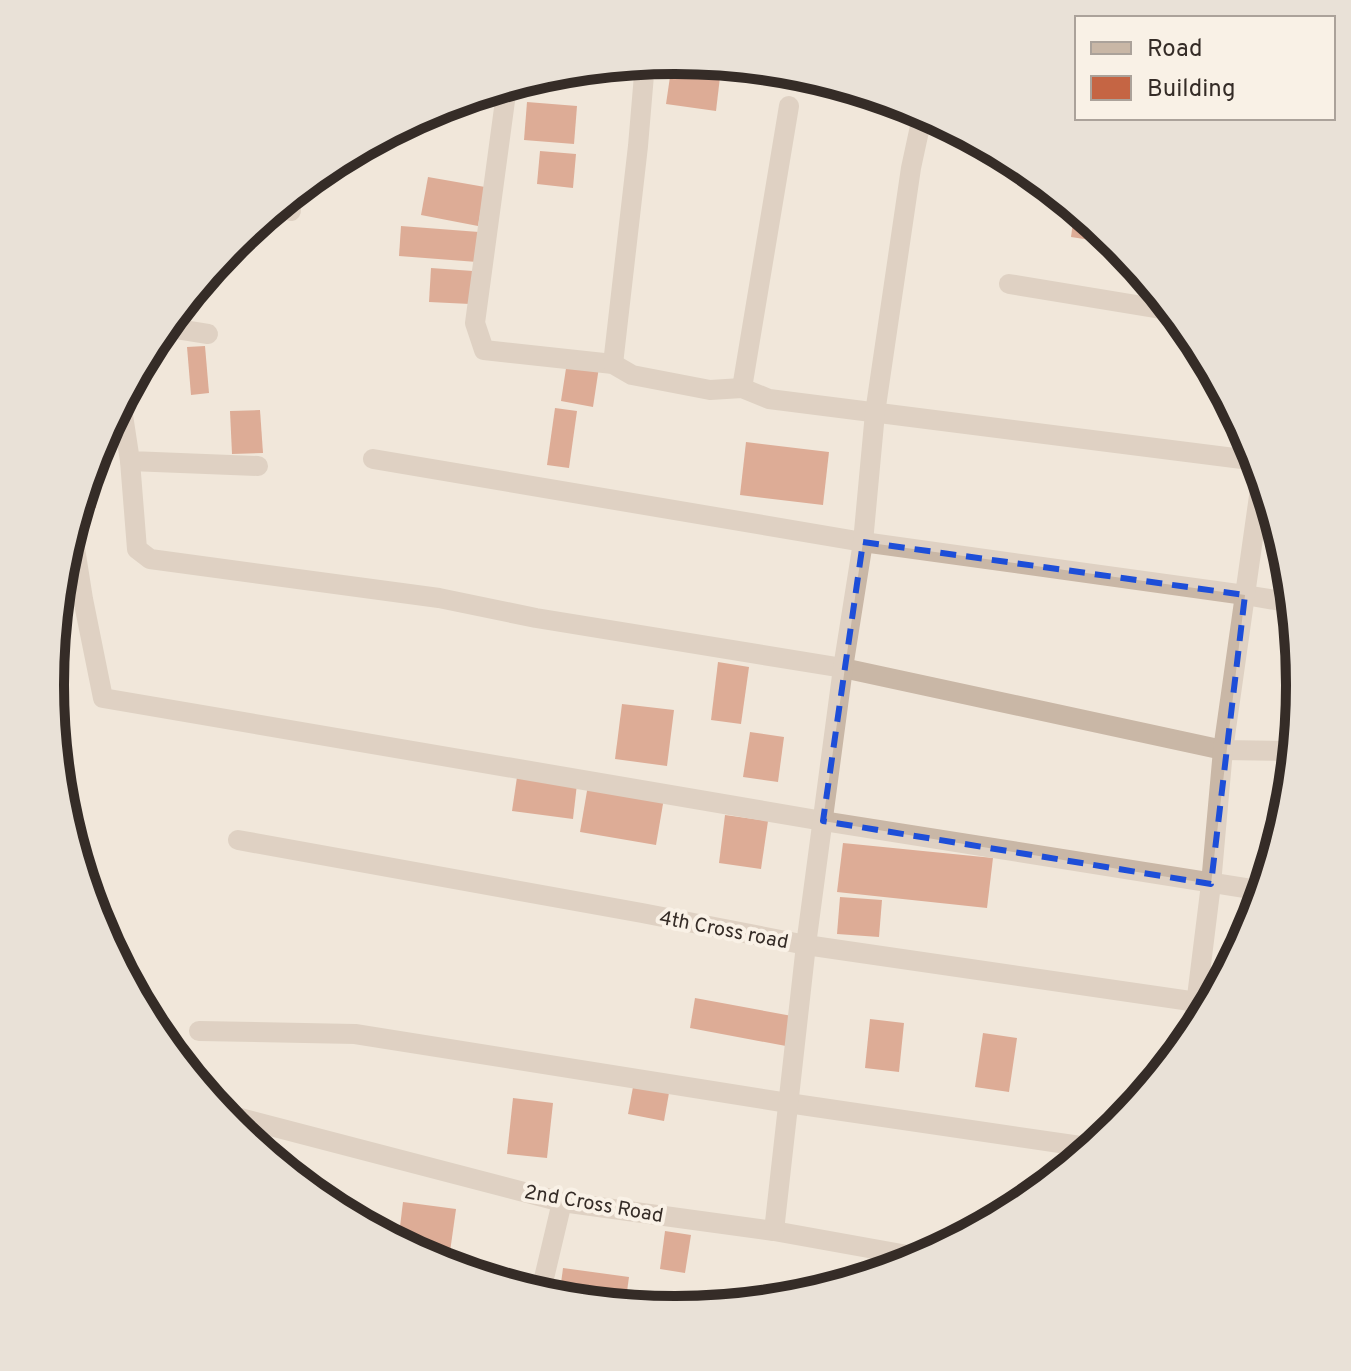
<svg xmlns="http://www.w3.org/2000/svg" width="1351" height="1371" font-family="Overpass,sans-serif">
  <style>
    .building { fill: #c56544 }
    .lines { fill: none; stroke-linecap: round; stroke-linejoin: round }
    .minor { stroke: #c9b7a6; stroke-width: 20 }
    .marked { fill: none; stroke: #1d4ed8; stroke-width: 6; stroke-dasharray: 16 10; stroke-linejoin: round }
    .labels { text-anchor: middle; stroke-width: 8; stroke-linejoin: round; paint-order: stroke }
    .street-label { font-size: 20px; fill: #352c27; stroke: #f9f1e6 }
    .rim { fill: none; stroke: #352c27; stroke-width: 10 }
  </style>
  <rect width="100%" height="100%" fill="#f1e7da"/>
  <g class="building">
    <polygon points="671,70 720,77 716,111 666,104"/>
    <polygon points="527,102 577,106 574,144 524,140"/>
    <polygon points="540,151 576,154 573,188 537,184"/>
    <polygon points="428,177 485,187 478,226 421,215"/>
    <polygon points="1075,208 1099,228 1097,241 1071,237"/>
    <polygon points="401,226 479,232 477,262 399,256"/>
    <polygon points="431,268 473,271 470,304 429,302"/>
    <polygon points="205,346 209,393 191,395 187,347"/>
    <polygon points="567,362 599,367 593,407 561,401"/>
    <polygon points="555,408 577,411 569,468 547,465"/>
    <polygon points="260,410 263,453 232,454 230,411"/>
    <polygon points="746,442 829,452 823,505 740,495"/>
    <polygon points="88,478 97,478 96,508 79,507"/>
    <polygon points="718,662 749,667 741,724 711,720"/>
    <polygon points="622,704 674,710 667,766 615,759"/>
    <polygon points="750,732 784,737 778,782 743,777"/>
    <polygon points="517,777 577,784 573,819 512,811"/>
    <polygon points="588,785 664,798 656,845 580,832"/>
    <polygon points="725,815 768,821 761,869 719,863"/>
    <polygon points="843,843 993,858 987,908 837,892"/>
    <polygon points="840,897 882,900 879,937 837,934"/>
    <polygon points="695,998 792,1016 786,1046 690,1028"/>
    <polygon points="870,1019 904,1023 899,1072 865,1068"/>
    <polygon points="983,1033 1017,1038 1009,1092 975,1087"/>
    <polygon points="633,1087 669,1093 664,1121 628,1114"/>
    <polygon points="513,1098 553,1103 547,1158 507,1154"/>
    <polygon points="403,1202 456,1209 448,1266 436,1263 398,1243"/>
    <polygon points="665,1231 691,1235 685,1273 660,1269"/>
    <polygon points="563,1268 629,1277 625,1306 559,1299"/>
  </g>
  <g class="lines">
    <g class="minor">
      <polyline points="507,86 475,323 484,350 613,364 632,375 710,390 742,388 769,399 1258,461"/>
      <polyline points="1022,165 1021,170 1030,171"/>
      <polyline points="289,197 291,211"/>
      <polyline points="1009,284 1173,311"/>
      <polyline points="164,327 208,334"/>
      <polyline points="613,364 638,146 645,63"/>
      <polyline points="742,388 789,106"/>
      <polyline points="121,402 130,461 258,466"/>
      <polyline points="373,459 863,542 1245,595 1293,603"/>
      <polyline points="130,461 137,549 150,559 439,598 536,618 843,668 1223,750 1295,751"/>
      <polyline points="70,538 74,542 83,599 103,698 823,821 1264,891"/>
      <polyline points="238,840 642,913 806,945 1211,1004"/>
      <polyline points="199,1031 355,1034 788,1103 1094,1148"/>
      <polyline points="1192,1037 1211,884 1223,750 1262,475"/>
      <polyline points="221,1113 562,1202 774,1231 924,1258"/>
      <polyline points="774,1231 806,945 843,668 863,542 875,413 911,168 922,117"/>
      <polyline points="540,1295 562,1202"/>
      <polyline points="692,1309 693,1307"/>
    </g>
  </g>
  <path d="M0 0H1351V1371H0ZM863,542L1245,595L1211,884L823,821Z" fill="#f1e7da" fill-opacity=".55" fill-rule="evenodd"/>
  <path class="marked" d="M863,542L1245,595L1211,884L823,821Z"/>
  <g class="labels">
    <g class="street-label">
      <text transform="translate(724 929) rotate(11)" y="7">4th Cross road</text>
      <text transform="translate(594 1203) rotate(10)" y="7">2nd Cross Road</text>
    </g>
  </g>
  <path d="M0 0H1351V1371H0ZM64 685a611 611 0 1 1 1222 0a611 611 0 1 1-1222 0Z" fill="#e9e1d7" fill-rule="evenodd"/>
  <path class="rim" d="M64 685a611 611 0 1 1 1222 0a611 611 0 1 1-1222 0Z"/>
  <rect x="1075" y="16" width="260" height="104" fill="#f9f1e6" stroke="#aba29a" stroke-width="2"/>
  <rect x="1091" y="42" width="40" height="12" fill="#c9b7a6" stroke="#aba29a" stroke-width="2"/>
  <text x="1147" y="56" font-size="24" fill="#352c27">Road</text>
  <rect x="1091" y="76" width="40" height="24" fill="#c56544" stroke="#aba29a" stroke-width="2"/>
  <text x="1147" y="96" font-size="24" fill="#352c27">Building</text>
</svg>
